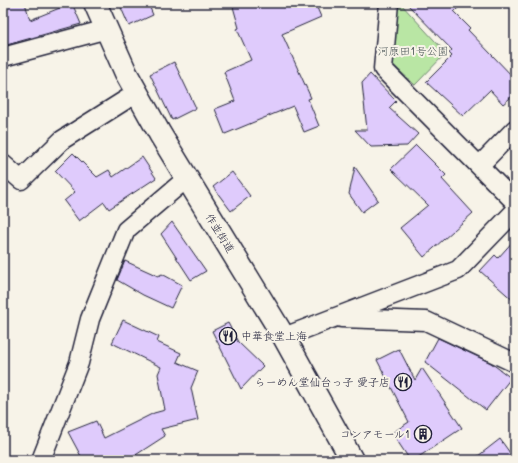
<svg xmlns="http://www.w3.org/2000/svg" width="518" height="463" font-family="Mali,'Klee One',sans-serif">
  <style>
    .green { fill: #b9e6a4; stroke: #6e8470 }
    .building { fill: #dfcbfc; stroke: #22223b }
    .lines { fill: none; stroke-linecap: round; stroke-linejoin: round }
    .street-casing { stroke: #22223b; stroke-width: 21 }
    .secondary-casing { stroke: #22223b; stroke-width: 25 }
    .street { stroke: #f7f3e8; stroke-width: 18 }
    .secondary { stroke: #f7f3e8; stroke-width: 22 }
    .labels { text-anchor: middle; stroke-width: 4; stroke-linejoin: round; paint-order: stroke }
    .park-label { font-size: 11px; fill: #485355; stroke: #f7f3e8 }
    .street-label { font-size: 11px; fill: #22223b; stroke: #f7f3e8 }
    .poi-label { font-size: 11px; fill: #22223b; stroke: #f7f3e8; text-anchor: end }
  </style>
  <rect width="100%" height="100%" fill="#f7f3e8"/>
  <filter id="ink" filterUnits="userSpaceOnUse"><feTurbulence type="fractalNoise" baseFrequency=".025" numOctaves="2"/><feDisplacementMap in="SourceGraphic" scale="8" xChannelSelector="R" yChannelSelector="G"/><feConvolveMatrix kernelMatrix="1 2 1 2 8 2 1 2 1" color-interpolation-filters="sRGB"/></filter>
  <g filter="url(#ink)">
    <polygon class="green" points="401,4 446,53 415,85 388,60 396,10"/>
    <g class="building">
      <polygon points="3,3 25,3 30,20 72,3 81,24 3,46"/>
      <polygon points="119,3 148,3 153,15 129,26"/>
      <polygon points="232,3 315,3 321,17 282,34 311,98 308,99 319,126 304,132 293,106 225,134 215,109 235,101 224,72 251,60 237,29 239,28"/>
      <polygon points="406,3 463,3 454,12 470,28 468,30 515,79 515,94 503,104 490,90 463,116 426,82 452,56 449,53 452,50"/>
      <polygon points="174,62 196,108 172,120 150,74"/>
      <polygon points="370,74 396,101 389,108 418,134 407,146 371,147 355,130 367,130 362,83"/>
      <polygon points="416,145 446,175 442,179 473,213 424,257 400,228 428,205 391,169"/>
      <polygon points="73,153 97,177 109,170 113,177 142,157 156,178 109,209 104,202 79,221 64,201 75,192 55,171"/>
      <polygon points="355,167 378,200 362,212 349,194"/>
      <polygon points="232,172 250,196 231,211 213,187"/>
      <polygon points="172,222 206,271 191,280 161,234"/>
      <polygon points="515,239 515,302 480,271 495,255 498,258"/>
      <polygon points="125,261 158,276 162,274 182,285 171,308 143,295 117,280"/>
      <polygon points="123,320 159,337 157,342 181,353 177,362 198,371 191,388 198,420 161,429 165,436 128,460 83,460 68,432 96,421 104,438 154,413 165,410 158,374 161,367 112,343"/>
      <polygon points="228,323 238,342 263,366 241,389 212,331"/>
      <polygon points="438,338 491,363 511,378 486,410 425,362"/>
      <polygon points="399,349 415,380 422,368 462,428 414,460 410,460 392,433 409,422 377,360"/>
      <polygon points="500,439 515,460 473,460"/>
    </g>
    <g class="lines">
      <defs>
        <g id="street">
          <polyline points="389,3 383,69 515,202"/>
          <polyline points="3,57 107,29"/>
          <polyline points="3,164 21,180 62,140 127,99 138,95"/>
          <polyline points="480,165 515,129"/>
          <polyline points="341,318 426,321 515,363"/>
          <polyline points="284,337 458,270 515,211"/>
          <polyline points="41,460 79,363 90,319 126,230 186,179"/>
        </g>
        <polyline id="secondary" points="95,3 126,73 160,134 284,337 352,460"/>
      </defs>
      <use href="#street" class="street-casing"/>
      <use href="#secondary" class="secondary-casing"/>
      <use href="#street" class="street"/>
      <use href="#secondary" class="secondary"/>
    </g>
  </g>
  <defs>
    <symbol id="restaurant-ring" viewBox="-11 -11 22 22"><circle r="9.5" fill="#f7f3e8" stroke="#22223b" stroke-width="1.5"/><path d="M-5-6h1v4h1v-4h1v4h1v-4h1v5L-1.5 .5V6h-2V.5L-5-1ZM5-6V6H3V1.5H1.5Q1.5-4 5-6Z" fill="#22223b"/></symbol>
    <symbol id="building-ring" viewBox="-11 -11 22 22"><circle r="9.5" fill="#f7f3e8" stroke="#22223b" stroke-width="1.5"/><path d="M-4-6H4V6H1V3H-1V6H-4ZM-2.5-4.3h1.7v1.8h-1.7ZM.8-4.3h1.7v1.8H.8ZM-2.5-1h1.7V.8h-1.7ZM.8-1h1.7V.8H.8Z" fill="#22223b"/></symbol>
  </defs>
  <g fill-rule="evenodd">
    <use href="#restaurant-ring" x="218" y="326" width="20" height="20"/>
    <use href="#restaurant-ring" x="393" y="372" width="20" height="20"/>
    <use href="#building-ring" x="413" y="424" width="20" height="20"/>
  </g>
  <g class="labels">
    <g class="park-label">
      <text x="413" y="55">河原田1号公園</text>
    </g>
    <g class="street-label">
      <text transform="translate(220 233) rotate(58)" y="4">作並街道</text>
    </g>
    <g class="poi-label">
      <text x="241" y="340" text-anchor="start">中華食堂上海</text>
      <text x="390" y="386">らーめん堂仙台っ子 愛子店</text>
      <text x="410" y="438">コンアモール1</text>
    </g>
  </g>
  <rect width="518" height="463" fill="none" stroke="#f7f3e8" stroke-width="16"/>
  <rect x="8" y="8" width="502" height="447" fill="none" stroke="#22223b" stroke-width="1.5" filter="url(#ink)"/>
</svg>
